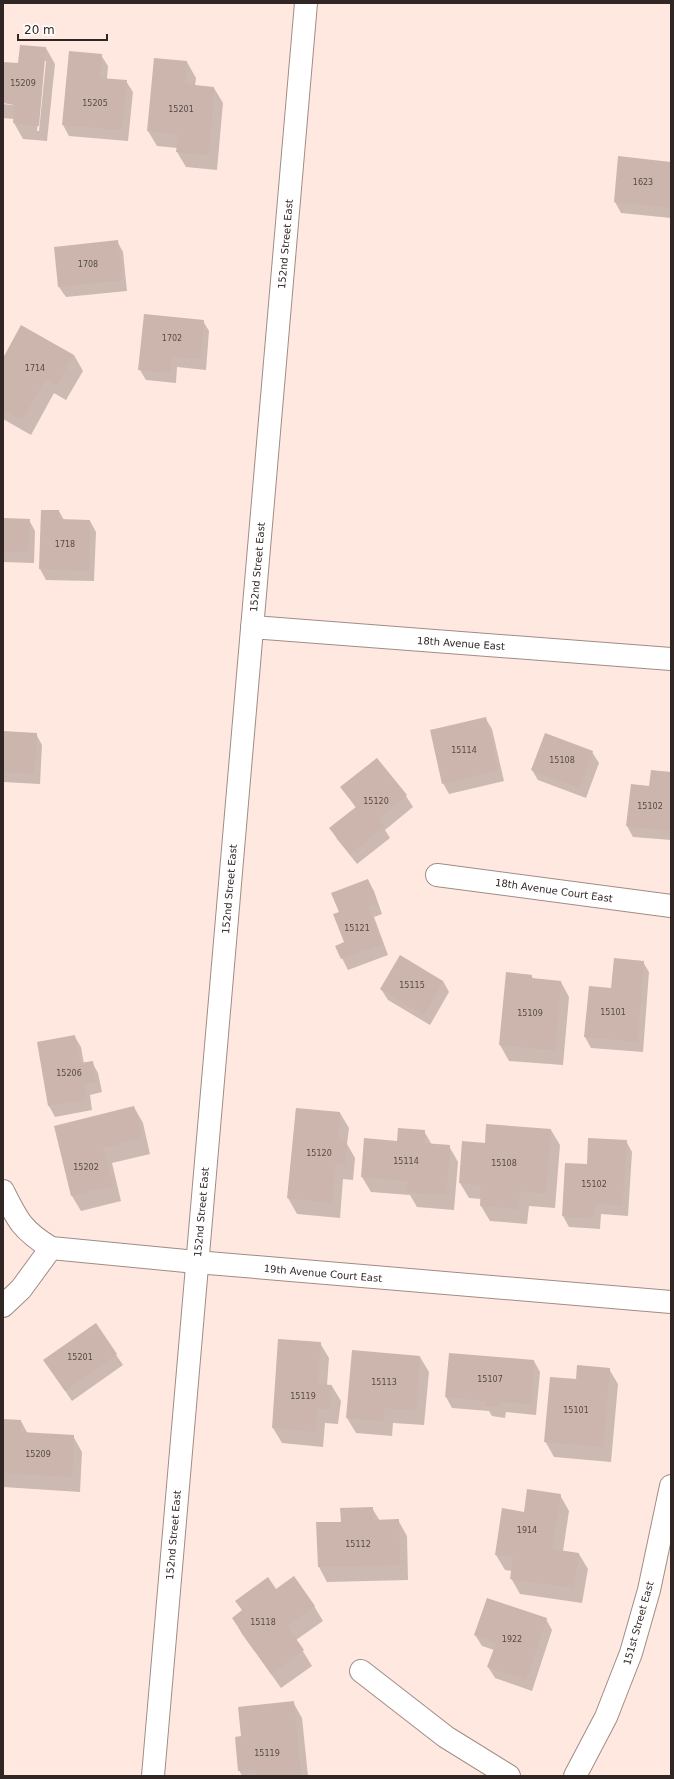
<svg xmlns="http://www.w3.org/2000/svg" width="674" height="1779" font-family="'DejaVu Sans',sans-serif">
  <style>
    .shadow { fill: #0003; fill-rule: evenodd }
    .building { fill: #cbb5ad }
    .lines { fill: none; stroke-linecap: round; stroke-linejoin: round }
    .street-casing { stroke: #a08c84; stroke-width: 24 }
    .secondary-casing { stroke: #a08c84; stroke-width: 24 }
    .street { stroke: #fff; stroke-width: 22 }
    .secondary { stroke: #fff; stroke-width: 22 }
    .labels { text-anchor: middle; stroke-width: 4; stroke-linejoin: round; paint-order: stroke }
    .number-label { font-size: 8px; fill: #574a46 }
    .street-label { font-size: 10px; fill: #302724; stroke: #fff }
  </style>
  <rect width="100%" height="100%" fill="#ffe8df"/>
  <g class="shadow">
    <path d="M46,48L55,64L47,141L23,139L14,123V119L3,118V104L19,106L3,102V63L19,64ZM44,61H46L39,131H37Z"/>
    <polygon points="101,55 108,66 107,79 126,81 133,92 128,141 69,136 63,125"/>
    <polygon points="187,62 196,78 195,86 214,88 223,103 217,170 186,167 177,152 177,148 157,146 148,131"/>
    <polygon points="619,157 671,163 671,218 621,213 615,202"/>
    <polygon points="117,241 123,252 127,291 66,297 59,287"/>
    <polygon points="203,321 209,331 206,370 177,367 176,383 146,380 140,370"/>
    <polygon points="74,355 83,371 66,400 54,393 31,435 3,419 3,360"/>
    <polygon points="59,511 64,520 90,521 96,532 94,581 46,580 40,569"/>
    <polygon points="3,519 29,520 35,531 34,563 3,562"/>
    <polygon points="486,719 492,729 504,781 449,794 443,783"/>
    <polygon points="3,732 36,734 42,745 40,784 3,782"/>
    <polygon points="592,752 599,763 586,798 538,780 532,770"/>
    <polygon points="376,759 406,796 413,807 385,830 390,838 357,864 337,839 331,829 356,808 342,787"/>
    <polygon points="671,773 671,840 633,837 627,826 650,787"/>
    <polygon points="368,880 374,891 382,914 374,917 388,955 348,970 336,946 345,943 340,912"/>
    <polygon points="643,962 649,972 643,1052 591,1048 585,1037 612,989"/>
    <polygon points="507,973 531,975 533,979 561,982 569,997 563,1065 509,1061 500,1045"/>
    <polygon points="443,981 449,992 430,1025 388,1000 381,989"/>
    <polygon points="75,1037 81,1047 84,1064 92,1062 98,1073 102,1092 90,1095 92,1110 55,1117 49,1106 39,1042"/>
    <polygon points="134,1107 143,1123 150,1154 112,1163 121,1201 81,1211 72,1196 55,1127"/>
    <polygon points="296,1109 340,1113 349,1128 347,1144 355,1158 353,1180 343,1179 340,1218 297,1214 288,1198"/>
    <polygon points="551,1130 560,1145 555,1208 529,1206 527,1224 490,1221 481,1206 481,1199 469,1198 460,1183 486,1144"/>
    <polygon points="424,1131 432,1145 449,1146 458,1162 454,1210 417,1207 410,1195 371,1192 362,1177 397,1142"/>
    <polygon points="626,1141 632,1152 628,1216 601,1214 600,1229 569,1227 563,1216 588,1165"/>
    <polygon points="95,1324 123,1365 72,1401 44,1360"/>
    <polygon points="279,1340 320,1343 329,1358 327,1385 332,1386 341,1401 338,1424 325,1423 323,1447 282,1443 273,1428"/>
    <polygon points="420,1357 429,1372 424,1425 393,1423 392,1436 356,1433 347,1418"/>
    <polygon points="534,1361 540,1372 536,1415 506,1412 505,1418 492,1416 489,1411 452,1408 446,1397"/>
    <polygon points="609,1369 618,1384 611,1462 554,1457 545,1441 577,1380"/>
    <polygon points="3,1420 21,1421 28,1434 73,1436 82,1452 80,1492 3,1487"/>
    <polygon points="560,1495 569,1511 563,1551 579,1554 588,1569 582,1603 520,1594 511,1578 513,1571 505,1570 496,1555"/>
    <polygon points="372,1508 380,1521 398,1520 407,1536 408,1580 327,1582 319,1567 342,1523"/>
    <polygon points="276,1590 314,1606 323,1621 296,1640 312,1666 281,1688 242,1634 233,1618 243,1612 237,1601"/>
    <polygon points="546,1619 552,1630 532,1691 495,1678 488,1667 494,1650 482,1646 475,1635"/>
    <polygon points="293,1702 302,1718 308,1776 242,1776 239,1770 242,1737"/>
  </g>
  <g class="building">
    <polygon points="20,45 46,47 39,126 13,123 14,105 3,103 3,62 18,63"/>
    <polygon points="69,51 102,54 100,78 127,80 122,130 62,125"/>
    <polygon points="154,58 187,61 185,84 214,87 209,155 176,152 178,134 147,131"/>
    <polygon points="618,156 671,162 671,208 614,202"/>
    <polygon points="118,240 122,280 58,287 54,247"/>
    <polygon points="144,314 204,320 200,359 172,357 170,373 138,370"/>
    <polygon points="21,325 74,355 57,385 46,378 22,420 3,410 3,358"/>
    <polygon points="41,510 59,510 59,519 90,520 89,571 39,569"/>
    <polygon points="3,518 30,519 28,552 3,552"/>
    <polygon points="486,717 498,770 442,784 430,730"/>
    <polygon points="3,731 37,733 34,774 3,772"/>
    <polygon points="545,733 593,751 580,788 531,770"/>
    <polygon points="377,758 407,795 378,819 384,827 350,854 329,828 356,807 340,787"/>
    <polygon points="651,770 671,772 671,831 626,826 631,784 649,786"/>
    <polygon points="368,879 377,903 368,906 382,944 341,959 335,946 344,942 333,914 339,912 331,893"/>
    <polygon points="400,955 443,981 424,1015 380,989"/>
    <polygon points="614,958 644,961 637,1042 584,1037 589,986 611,988"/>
    <polygon points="506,972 532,975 532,978 561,981 555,1050 499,1045"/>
    <polygon points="75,1035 80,1063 93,1061 96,1082 84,1084 87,1100 48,1106 37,1042"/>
    <polygon points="134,1106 142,1138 103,1148 113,1186 71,1196 54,1126"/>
    <polygon points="296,1108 340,1112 338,1140 347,1141 345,1165 335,1164 332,1203 287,1198"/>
    <polygon points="486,1124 551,1129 546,1193 520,1191 518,1209 480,1206 481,1185 459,1183 462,1141 485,1143"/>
    <polygon points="398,1128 425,1130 424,1143 450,1145 446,1195 407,1192 408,1181 361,1177 364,1138 397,1141"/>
    <polygon points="588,1138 627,1140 622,1205 595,1204 594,1218 562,1216 565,1163 587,1164"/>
    <polygon points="96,1323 117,1354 65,1391 43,1360"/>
    <polygon points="278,1339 321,1342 317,1384 332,1385 330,1409 317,1408 315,1432 272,1428"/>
    <polygon points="352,1350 420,1356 416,1410 385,1408 383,1421 346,1418"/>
    <polygon points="449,1353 534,1360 531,1404 500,1402 500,1407 485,1406 486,1401 445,1397"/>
    <polygon points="577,1365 610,1368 603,1447 544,1442 550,1377 576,1379"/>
    <polygon points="3,1419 21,1420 21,1432 74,1435 72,1477 3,1473"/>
    <polygon points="527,1489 561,1494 552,1549 579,1553 574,1588 510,1579 513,1557 495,1555 502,1508 524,1512"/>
    <polygon points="373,1507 373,1520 399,1519 400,1565 318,1567 316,1522 341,1522 340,1508"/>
    <polygon points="294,1576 315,1606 287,1626 304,1650 271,1674 232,1618 242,1610 235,1601 268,1577 276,1589"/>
    <polygon points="487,1598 547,1618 526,1680 487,1667 496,1643 474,1635"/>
    <polygon points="294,1701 301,1776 256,1776 256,1769 238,1771 235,1737 241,1736 238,1707"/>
  </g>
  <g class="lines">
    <defs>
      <g id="street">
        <polyline points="252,627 671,659"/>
        <polyline points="437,875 671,906"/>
        <path d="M3,1191C18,1221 22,1230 51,1248L196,1262L671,1302"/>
        <polyline points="3,1306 21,1289 51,1248"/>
        <polyline points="361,1671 446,1737 509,1776"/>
        <polyline points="575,1776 606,1717 631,1653 649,1590 671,1486"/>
      </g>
      <polyline id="secondary" points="153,1776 306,3"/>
    </defs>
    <use href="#street" class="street-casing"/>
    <use href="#secondary" class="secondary-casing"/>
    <use href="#street" class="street"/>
    <use href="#secondary" class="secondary"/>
  </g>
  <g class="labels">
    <g class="number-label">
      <text x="23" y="86">15209</text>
      <text x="95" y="106">15205</text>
      <text x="181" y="112">15201</text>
      <text x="643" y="185">1623</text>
      <text x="88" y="267">1708</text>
      <text x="172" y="341">1702</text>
      <text x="35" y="371">1714</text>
      <text x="65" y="547">1718</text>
      <text x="464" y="753">15114</text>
      <text x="562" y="763">15108</text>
      <text x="376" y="804">15120</text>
      <text x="650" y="809">15102</text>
      <text x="357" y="931">15121</text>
      <text x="412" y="988">15115</text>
      <text x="613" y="1015">15101</text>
      <text x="530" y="1016">15109</text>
      <text x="69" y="1076">15206</text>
      <text x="319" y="1156">15120</text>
      <text x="406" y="1164">15114</text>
      <text x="504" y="1166">15108</text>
      <text x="86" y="1170">15202</text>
      <text x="594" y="1187">15102</text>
      <text x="80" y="1360">15201</text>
      <text x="490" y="1382">15107</text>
      <text x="384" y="1385">15113</text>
      <text x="303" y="1399">15119</text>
      <text x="576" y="1413">15101</text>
      <text x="38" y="1457">15209</text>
      <text x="527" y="1533">1914</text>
      <text x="358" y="1547">15112</text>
      <text x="263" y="1625">15118</text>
      <text x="512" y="1642">1922</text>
      <text x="267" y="1756">15119</text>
    </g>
    <g class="street-label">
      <text transform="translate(285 244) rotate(-85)" y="4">152nd Street East</text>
      <text transform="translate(257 567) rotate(-85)" y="4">152nd Street East</text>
      <text transform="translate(461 643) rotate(4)" y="4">18th Avenue East</text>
      <text transform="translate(229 889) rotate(-85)" y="4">152nd Street East</text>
      <text transform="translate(554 890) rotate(8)" y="4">18th Avenue Court East</text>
      <text transform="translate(201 1212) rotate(-85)" y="4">152nd Street East</text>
      <text transform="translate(323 1273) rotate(5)" y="4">19th Avenue Court East</text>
      <text transform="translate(173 1535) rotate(-85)" y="4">152nd Street East</text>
      <text transform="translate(638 1623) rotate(-74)" y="4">151st Street East</text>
    </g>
  </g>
  <rect width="674" height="1779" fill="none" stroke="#302724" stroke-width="8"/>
  <path d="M18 34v6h89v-6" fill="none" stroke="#302724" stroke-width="2"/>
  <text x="24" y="34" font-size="12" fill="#302724" stroke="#ffffff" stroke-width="3" paint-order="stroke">20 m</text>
</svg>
